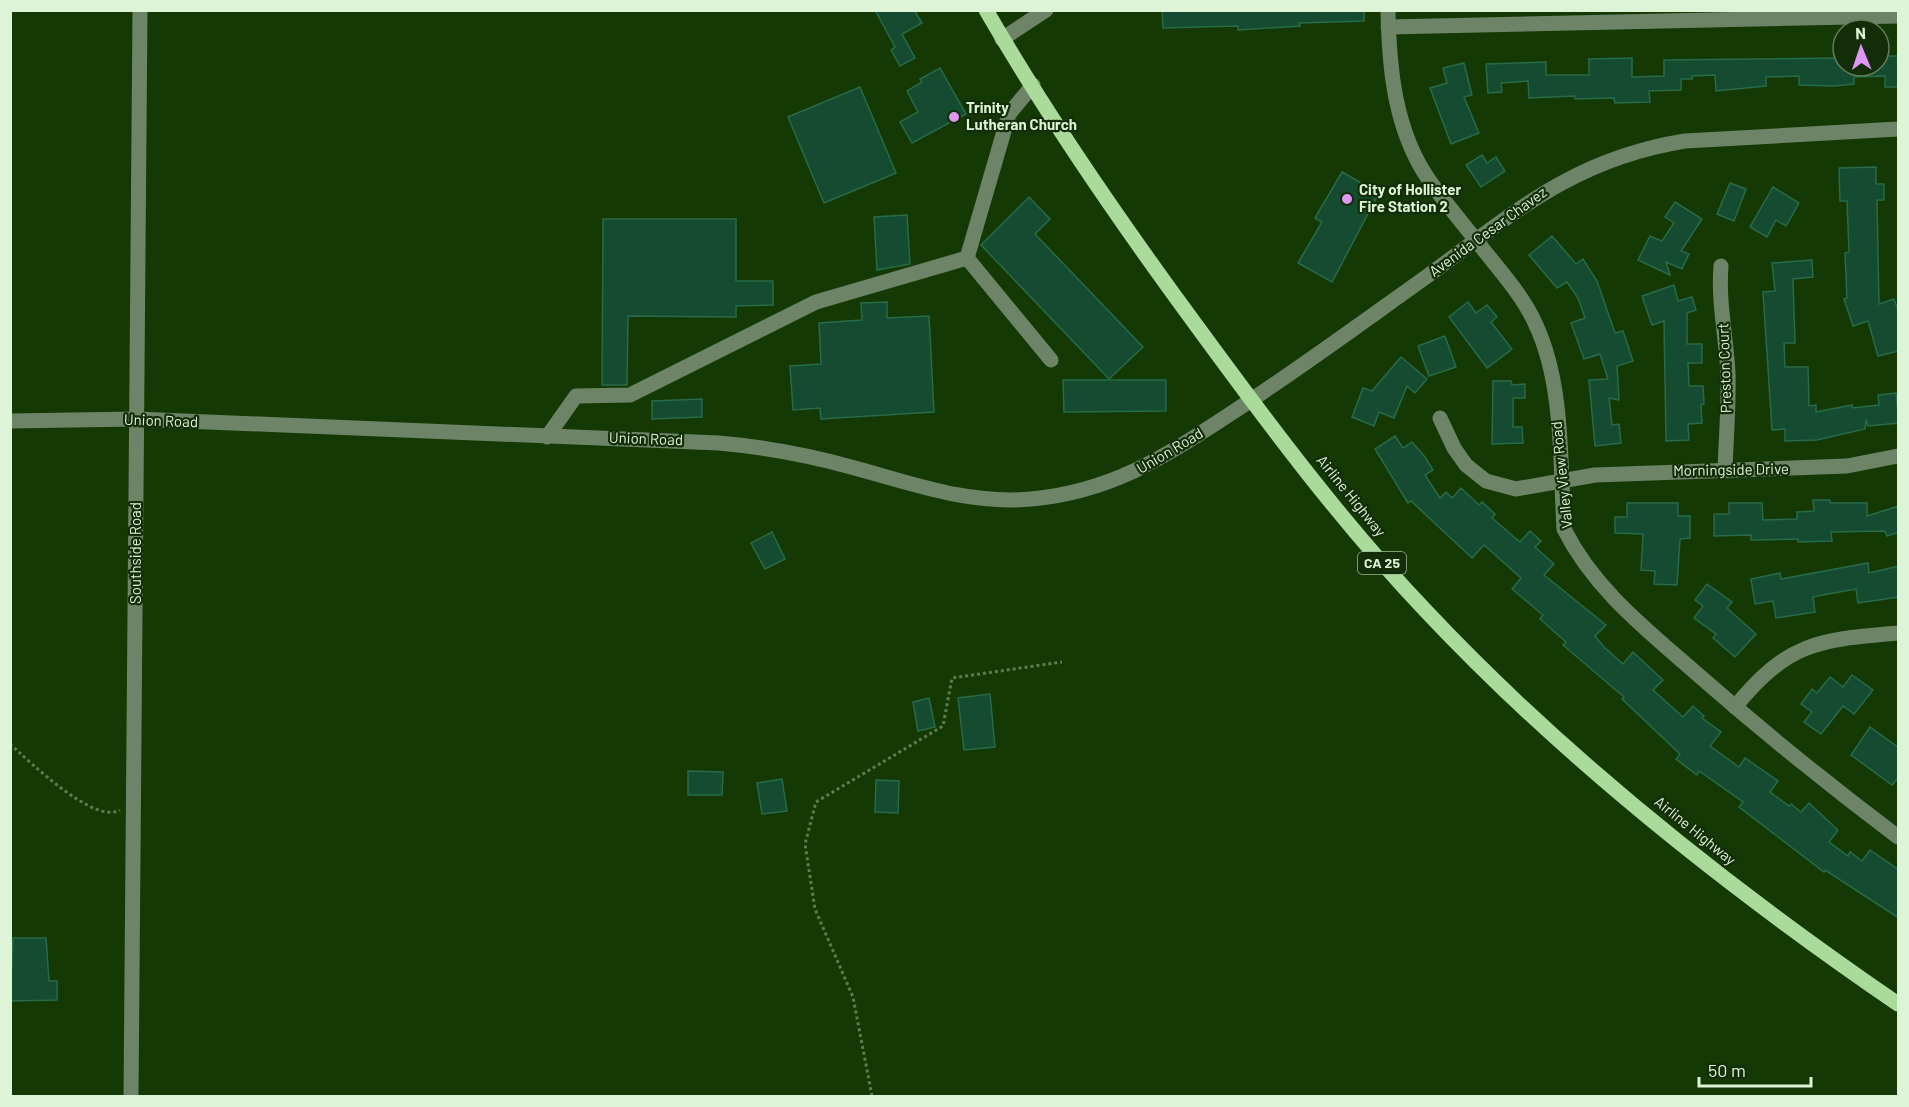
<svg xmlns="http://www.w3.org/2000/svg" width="1909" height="1107" font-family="Barlow,sans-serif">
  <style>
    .building { fill: #154b30; stroke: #276b49; stroke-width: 1.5 }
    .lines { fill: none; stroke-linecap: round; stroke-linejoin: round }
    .path { stroke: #5d7c50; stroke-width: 3; stroke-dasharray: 3 3; stroke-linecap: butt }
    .minor { stroke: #6d8566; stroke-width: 15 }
    .major { stroke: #aadb9a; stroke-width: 15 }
    .poi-dot { fill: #de98f3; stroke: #122d07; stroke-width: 2 }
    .labels { text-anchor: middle; stroke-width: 4.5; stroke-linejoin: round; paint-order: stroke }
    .shield { fill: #122d07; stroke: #a1b899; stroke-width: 1.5 }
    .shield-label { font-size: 14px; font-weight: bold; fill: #def4d7 }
    .poi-label { font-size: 15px; font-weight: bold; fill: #def4d7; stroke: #122d07; text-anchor: start }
    .street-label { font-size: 15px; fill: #def4d7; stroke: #122d07 }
  </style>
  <rect width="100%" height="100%" fill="#153905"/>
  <g class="building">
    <polygon points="875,10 914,10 922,23 902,34 915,58 900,66 891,50 895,47"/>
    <polygon points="1162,10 1364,10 1364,21 1299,23 1300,26 1238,30 1238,26 1163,28"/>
    <polygon points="1879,56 1899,56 1899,87 1885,87 1885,76 1854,77 1854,84 1834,86 1799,85 1799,76 1766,77 1766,86 1716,91 1715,75 1692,76 1692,79 1681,79 1681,90 1649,91 1650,102 1615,103 1614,98 1575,99 1575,96 1529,98 1528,81 1501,83 1502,92 1488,93 1486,64 1546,62 1546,75 1589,75 1589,59 1632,58 1632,77 1664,76 1664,60 1843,58 1843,66 1879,66"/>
    <polygon points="1464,63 1472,95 1464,97 1479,133 1451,144 1430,88 1447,83 1443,68"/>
    <polygon points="940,68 966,114 912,143 900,122 918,112 907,91 922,82 920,79"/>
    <polygon points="860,87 896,173 824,203 788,117"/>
    <polygon points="1482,155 1487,163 1496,157 1505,171 1481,187 1466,165"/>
    <polygon points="1876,167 1876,184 1884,184 1884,200 1877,200 1879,304 1894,299 1899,313 1899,351 1878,356 1868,321 1853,326 1844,299 1847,298 1845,253 1849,252 1847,201 1840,201 1839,168"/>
    <polygon points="1342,172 1379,193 1332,282 1298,263 1322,222 1315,218"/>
    <polygon points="1730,183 1746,189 1734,221 1717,214"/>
    <polygon points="1773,187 1799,203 1786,226 1776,220 1767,237 1750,227"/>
    <polygon points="1029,197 1050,219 1035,234 1143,347 1109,379 981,245"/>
    <polygon points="1675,202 1702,219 1681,251 1689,254 1682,269 1666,262 1670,275 1638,260 1650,236 1662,241 1674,223 1665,217"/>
    <polygon points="907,215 910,264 877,270 874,217"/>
    <polygon points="603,219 736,219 736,281 773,281 773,305 736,306 736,317 628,316 627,385 602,385"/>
    <polygon points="1552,236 1576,264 1583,259 1597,281 1615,333 1623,331 1633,361 1617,366 1619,400 1609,398 1612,425 1619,424 1621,443 1595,446 1589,380 1608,379 1600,354 1584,359 1571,323 1585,318 1578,298 1567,282 1557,288 1529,255"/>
    <polygon points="1812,260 1813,277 1793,279 1795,343 1784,343 1785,367 1808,367 1809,406 1816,405 1816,412 1852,405 1852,408 1879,405 1878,395 1896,393 1899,423 1868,426 1866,420 1865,429 1817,440 1785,441 1785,429 1772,430 1763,292 1775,291 1772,263"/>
    <polygon points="1674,285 1678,301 1692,297 1696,310 1687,313 1687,344 1702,344 1702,363 1688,363 1689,386 1703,386 1704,404 1701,405 1702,423 1688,424 1689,440 1666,441 1664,321 1652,325 1642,296"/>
    <polygon points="887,302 887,318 929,316 934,412 821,419 820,408 793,410 790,366 821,364 819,323 862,320 861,303"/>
    <polygon points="1468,302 1476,313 1487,305 1497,317 1491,322 1512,349 1487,368 1449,317"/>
    <polygon points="1445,336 1456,367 1429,376 1418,346"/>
    <polygon points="1401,357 1427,379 1415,393 1407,386 1394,418 1379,412 1374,426 1352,417 1363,388 1372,391"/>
    <polygon points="1063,380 1166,380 1166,411 1064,412"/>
    <polygon points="1493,381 1511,381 1512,385 1525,384 1525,398 1513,398 1513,427 1522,427 1523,443 1492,444"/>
    <polygon points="702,399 702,417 652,419 652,401"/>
    <polygon points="1395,436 1403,448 1412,442 1425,457 1433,470 1425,475 1440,498 1446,492 1452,498 1461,488 1479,505 1482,502 1495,514 1492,518 1520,542 1530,531 1541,541 1535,547 1554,564 1544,575 1606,625 1595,636 1604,647 1623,664 1633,652 1663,680 1653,690 1683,717 1693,706 1704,716 1702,718 1721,732 1710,746 1739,767 1745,758 1778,781 1770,792 1789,806 1791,804 1801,812 1809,803 1838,830 1829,842 1848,856 1850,852 1862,861 1870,850 1899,870 1899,918 1825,870 1824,872 1739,807 1743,802 1699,771 1697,775 1676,759 1680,754 1622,699 1624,697 1563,645 1566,642 1540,619 1543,615 1512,589 1521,578 1484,545 1472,558 1411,501 1408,503 1375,449"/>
    <polygon points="1813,500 1830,500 1830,503 1867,503 1867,516 1899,506 1899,532 1887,536 1885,531 1831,532 1832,541 1798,542 1798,539 1751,540 1751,535 1714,536 1714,514 1729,514 1729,503 1762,503 1763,520 1797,519 1797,512 1814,511"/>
    <polygon points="1627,503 1678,503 1678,516 1690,516 1690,538 1680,539 1677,585 1654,584 1655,571 1641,570 1643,534 1615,533 1615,517 1627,517"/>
    <polygon points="772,532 785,559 765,569 751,543"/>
    <polygon points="1868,563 1869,573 1899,566 1899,597 1858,603 1856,589 1828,594 1813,597 1815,612 1776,618 1773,601 1755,604 1751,579 1780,573 1781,579"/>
    <polygon points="1707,584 1732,602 1727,608 1756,634 1735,657 1713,638 1716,634 1694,618 1703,606 1695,600"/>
    <polygon points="1852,675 1873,690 1854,714 1843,706 1821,734 1804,722 1812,712 1801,704 1812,689 1817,693 1830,677 1843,687"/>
    <polygon points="990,694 995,747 964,750 958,698"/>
    <polygon points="929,698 935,727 918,731 913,702"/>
    <polygon points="1870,727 1899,748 1899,777 1892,785 1851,755"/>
    <polygon points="688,771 723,772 722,795 688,795"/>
    <polygon points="782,779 787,811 762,814 757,783"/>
    <polygon points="876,780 899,781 898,813 875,812"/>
    <polygon points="13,938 46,938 49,981 57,981 57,1000 10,1001"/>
  </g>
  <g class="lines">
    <g class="path">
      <path d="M10,744C29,761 94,825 120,810"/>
      <polyline points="872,1096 853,997 815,909 805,844 816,802 943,726 952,678 1062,662"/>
    </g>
    <g class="minor">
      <path d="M1388,10C1389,69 1395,131 1429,180C1446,204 1465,226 1483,249C1501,272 1523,296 1535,323C1564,383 1560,464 1564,529C1594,589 1646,629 1696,673C1761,730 1829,785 1898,837"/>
      <polyline points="1388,27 1898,16"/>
      <polyline points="1002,39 1046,10"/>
      <polyline points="967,258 1051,360"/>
      <path d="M1721,266C1718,301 1726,336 1728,373C1729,405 1726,438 1725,471"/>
      <polyline points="1440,418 1454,448 1466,465 1486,481 1516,489 1595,475 1847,466 1898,456"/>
      <path d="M10,421L136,419L719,443C764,447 808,455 851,467C911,483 968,505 1031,499C1110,492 1163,458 1227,416C1295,372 1360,324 1426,277C1514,213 1573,159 1685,141L1898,129"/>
      <polyline points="547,437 576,396 630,395 816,302 967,258 1009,114 1033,85"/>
      <path d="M1735,707C1789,641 1819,640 1898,633"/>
      <polyline points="131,1096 140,10"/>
    </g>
    <path class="major" d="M986,10C1050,121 1123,226 1199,329C1270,426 1343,524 1426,611C1566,760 1730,889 1898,1004"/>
  </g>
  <g class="poi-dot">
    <circle cx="954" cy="117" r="6"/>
    <circle cx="1347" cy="199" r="6"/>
  </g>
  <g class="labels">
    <rect class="shield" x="1358" y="552" width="48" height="22" rx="4.5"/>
    <g class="shield-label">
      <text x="1382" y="568">CA 25</text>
    </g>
    <g class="poi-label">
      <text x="966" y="113">Trinity<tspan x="966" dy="17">Lutheran Church</tspan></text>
      <text x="1359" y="195">City of Hollister<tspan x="1359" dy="17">Fire Station 2</tspan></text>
    </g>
    <g class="street-label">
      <text transform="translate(1488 232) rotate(-36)" y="5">Avenida Cesar Chavez</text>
      <text transform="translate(1725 368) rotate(-92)" y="5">Preston Court</text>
      <text transform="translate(161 421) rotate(2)" y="5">Union Road</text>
      <text transform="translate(646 439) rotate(2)" y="5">Union Road</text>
      <text transform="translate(1170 451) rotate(-31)" y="5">Union Road</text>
      <text transform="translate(1731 470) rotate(-1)" y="5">Morningside Drive</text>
      <text transform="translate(1562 475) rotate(-96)" y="5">Valley View Road</text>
      <text transform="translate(1351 496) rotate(51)" y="5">Airline Highway</text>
      <text transform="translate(136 553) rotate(-90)" y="5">Southside Road</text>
      <text transform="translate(1695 831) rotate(39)" y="5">Airline Highway</text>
    </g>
  </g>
  <rect width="1909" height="1107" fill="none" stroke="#def4d7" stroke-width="24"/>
  <g transform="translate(1861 48) rotate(358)"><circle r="28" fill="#122d07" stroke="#647d5a" stroke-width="1.5"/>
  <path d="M0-4.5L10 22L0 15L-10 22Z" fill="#de98f3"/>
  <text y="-9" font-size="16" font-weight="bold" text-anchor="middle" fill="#def4d7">N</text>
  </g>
  <path d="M1699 1077v9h112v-9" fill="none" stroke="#def4d7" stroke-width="3"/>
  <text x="1708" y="1077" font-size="18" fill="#def4d7" stroke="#122d07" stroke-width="4.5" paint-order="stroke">50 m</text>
</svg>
